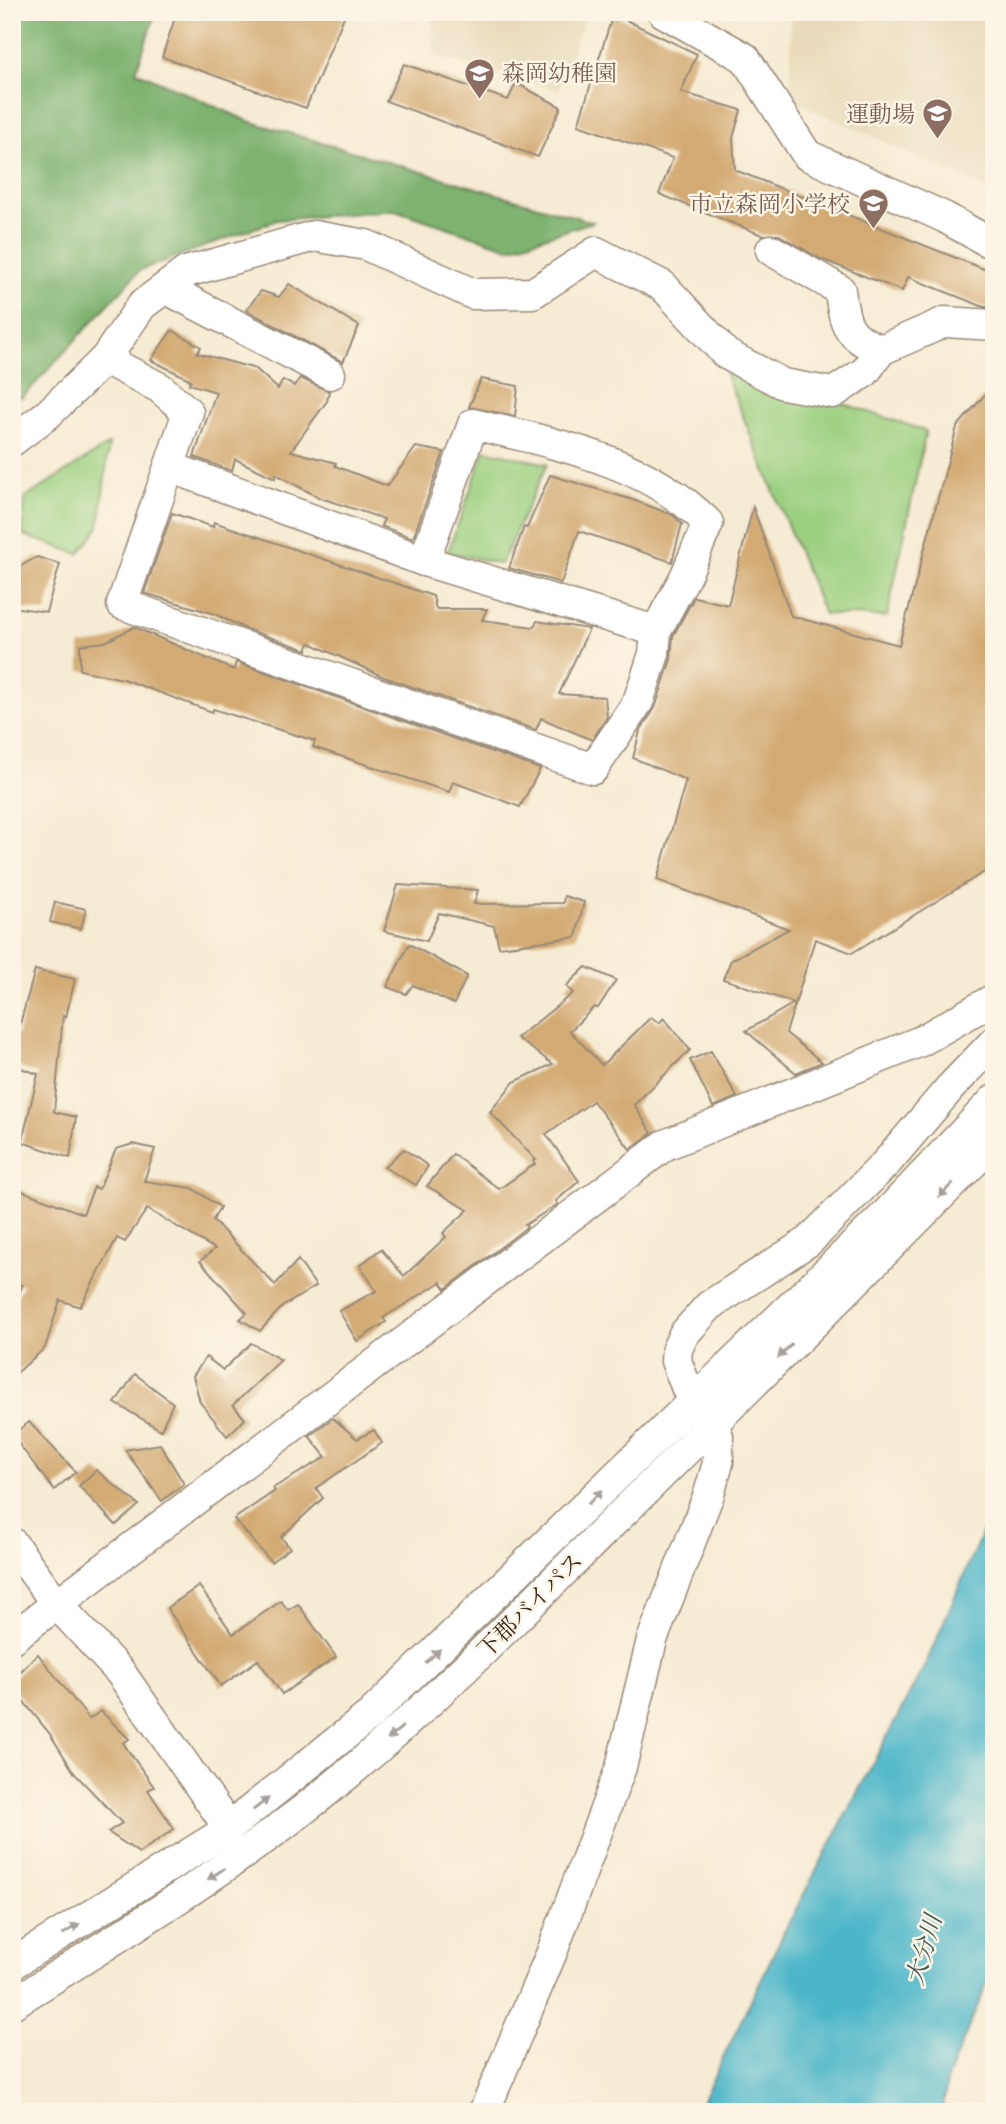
<svg xmlns="http://www.w3.org/2000/svg" width="1006" height="2124" font-family="'IM FELL French Canon','Noto Serif JP',serif">
  <style>
    .built { fill: #e9d9ba }
    .green { fill: #9cd081; stroke: #6c7d50; stroke-width: 2 }
    .forest { fill: #7db26f; stroke: #5c6e46; stroke-width: 2 }
    .water { fill: #4cb6c9; stroke: #447074; stroke-width: 2 }
    .building { fill: #d3aa73 }
    .lines { fill: none; stroke-linecap: round; stroke-linejoin: round }
    .minor-casing { stroke: #988a78; stroke-width: 33 }
    .minor { stroke: #fff; stroke-width: 30 }
    .oneway { fill: #a79f9a }
    .labels { text-anchor: middle; stroke-width: 5; stroke-linejoin: round; paint-order: stroke }
    .education-label { font-size: 23px; fill: #785e54; stroke: #fcf5e5; text-anchor: end }
    .street-label { font-size: 23px; fill: #3b2a1e; stroke: #fcf5e5 }
    .water-label { font-size: 24px; font-style: italic; fill: #415b5a; stroke: #fcf5e5 }
  </style>
  <rect width="100%" height="100%" fill="#fcf5e5"/>
  <filter id="ink" filterUnits="userSpaceOnUse"><feTurbulence type="fractalNoise" baseFrequency=".0143" numOctaves="2"/><feDisplacementMap in="SourceGraphic" scale="14" xChannelSelector="R" yChannelSelector="G"/><feConvolveMatrix kernelMatrix="1 2 1 2 8 2 1 2 1" color-interpolation-filters="sRGB"/></filter>
  <filter id="wash" filterUnits="userSpaceOnUse"><feTurbulence type="fractalNoise" baseFrequency=".00686" numOctaves="4" result="noise"/><feDisplacementMap in="SourceGraphic" scale="28" xChannelSelector="R" yChannelSelector="G"/><feGaussianBlur stdDeviation="1.57" result="paint"/><feColorMatrix in="noise" values="0 0 0 0 0 0 0 0 0 0 0 0 0 0 0 0 0 1.4 0 .05"/><feComposite in="paint" operator="in"/></filter>
  <g filter="url(#wash)">
    <rect width="100%" height="100%" fill="#f6ebd3"/>
    <g class="built">
      <polygon points="432,12 587,12 559,90 435,56"/>
      <polygon points="790,12 994,12 991,190 791,100"/>
    </g>
    <g class="green">
      <polygon points="721,363 926,431 887,617 824,614"/>
      <polygon points="109,444 99,527 79,554 23,535 25,498"/>
      <polygon points="485,450 547,464 501,564 448,552"/>
    </g>
    <polygon class="forest" points="12,12 156,12 136,71 248,121 593,222 509,248 395,210 277,220 140,270 23,397 12,399"/>
    <polygon class="water" points="994,1505 994,1967 948,2076 942,2112 697,2112 786,1928 928,1659"/>
    <g id="blocks">
      <g class="building">
        <polygon points="177,12 346,12 306,108 162,57"/>
        <polygon points="613,14 697,54 681,92 741,110 733,138 735,170 994,273 994,307 984,307 908,277 902,291 821,259 779,235 762,235 659,194 673,158 578,125"/>
        <polygon points="404,64 508,100 516,83 561,107 538,157 386,101"/>
        <polygon points="289,284 359,326 343,362 246,310 261,291 279,297"/>
        <polygon points="172,330 201,347 197,353 256,369 278,389 283,380 294,386 300,378 329,391 327,401 291,451 336,463 335,466 387,486 416,447 444,452 413,538 381,526 384,519 318,497 276,474 275,478 235,459 232,471 194,457 216,392 189,384 191,380 151,360"/>
        <polygon points="481,379 518,386 515,416 469,407"/>
        <polygon points="994,384 994,866 852,953 815,939 786,1033 822,1062 796,1073 746,1031 794,1003 723,979 731,960 789,929 657,880 686,780 633,758 640,731 655,708 671,659 673,636 694,597 728,605 753,507 791,616 899,645 957,427"/>
        <polygon points="550,475 633,500 673,515 682,524 672,562 579,531 561,583 509,568 524,527 527,528"/>
        <polygon points="172,513 213,527 214,522 433,596 436,609 487,609 482,620 534,627 537,621 589,629 559,694 605,697 607,717 592,740 541,718 536,730 384,677 310,643 307,650 246,629 215,614 144,593"/>
        <polygon points="37,557 60,564 46,612 12,607 12,571"/>
        <polygon points="134,627 234,670 236,662 540,769 520,807 453,782 449,792 313,747 315,741 213,709 212,712 123,679 80,670 80,645 105,642"/>
        <polygon points="398,885 478,890 474,904 563,903 564,896 584,902 576,937 499,947 494,926 439,913 427,941 384,931"/>
        <polygon points="55,902 86,909 81,929 50,922"/>
        <polygon points="409,944 467,976 454,1004 413,985 406,994 387,987"/>
        <polygon points="586,967 616,980 598,1008 594,1007 570,1031 602,1065 651,1017 659,1023 664,1018 690,1050 634,1105 652,1133 630,1149 593,1101 546,1134 579,1181 556,1201 558,1204 525,1225 527,1227 446,1289 441,1282 383,1318 386,1322 357,1341 339,1311 376,1291 360,1265 381,1249 404,1276 446,1237 443,1233 468,1210 427,1186 453,1154 499,1189 535,1164 533,1161 536,1160 490,1112 514,1082 553,1064 517,1038 573,993 566,986"/>
        <polygon points="35,970 75,979 66,1017 63,1016 54,1112 76,1117 70,1158 22,1142 38,1074 12,1065 12,1034 17,1035"/>
        <polygon points="711,1051 737,1097 713,1107 690,1060"/>
        <polygon points="133,1144 155,1149 144,1181 192,1188 220,1207 213,1220 275,1285 298,1260 316,1286 282,1307 260,1331 240,1319 247,1313 200,1261 215,1249 147,1209 125,1242 117,1238 80,1307 60,1300 45,1348 12,1377 12,1306 23,1285 12,1281 12,1187 83,1214 94,1187 99,1189 116,1149"/>
        <polygon points="404,1149 428,1166 416,1185 384,1167"/>
        <polygon points="251,1343 281,1360 233,1405 245,1419 227,1436 200,1402 193,1376 206,1357 223,1370"/>
        <polygon points="135,1374 173,1403 161,1430 115,1403"/>
        <polygon points="333,1418 357,1439 374,1430 382,1443 316,1488 323,1498 281,1537 290,1548 271,1562 234,1519 275,1491 273,1488 326,1457 309,1436"/>
        <polygon points="29,1422 76,1472 54,1490 12,1435"/>
        <polygon points="160,1444 184,1484 162,1501 125,1450"/>
        <polygon points="96,1470 139,1505 116,1525 79,1486"/>
        <polygon points="199,1586 233,1634 281,1601 288,1610 298,1604 336,1657 282,1694 258,1660 221,1686 167,1608"/>
        <polygon points="38,1654 89,1719 101,1711 129,1739 123,1743 154,1787 148,1790 174,1829 139,1853 108,1832 122,1823 75,1774 50,1734 12,1687 12,1680"/>
      </g>
    </g>
  </g>
  <g filter="url(#ink)">
    <use href="#blocks" fill-opacity="0" stroke="#988a78" stroke-width="2"/>
    <g class="lines">
      <defs>
        <g id="minor">
          <polyline points="663,12 745,58 807,155 944,217 994,245"/>
          <path d="M771,250L840,290C844,324 847,337 881,350"/>
          <polyline points="165,288 330,374"/>
          <path d="M105,359L160,388L188,412L122,604L593,769L638,702L654,654L656,631L686,575L708,523C646,460 556,444 473,424L424,561"/>
          <polyline points="12,441 48,414 105,359 142,305 186,272 314,236 366,245 473,294 533,293 596,252 663,286 726,354 783,384 833,393 865,372 881,350 945,322 994,325"/>
          <polyline points="170,467 424,561 656,631"/>
          <polyline points="12,1543 56,1603 120,1672 229,1828"/>
          <polyline points="12,1638 665,1145 921,1041 994,999"/>
          <polyline points="12,1964 218,1836 370,1715 883,1217 994,1100"/>
          <path d="M12,2004C128,1931 244,1861 349,1773C438,1698 520,1615 602,1533C734,1404 864,1273 994,1142"/>
          <polyline points="484,2112 552,1952 621,1767 652,1640 709,1494 718,1463 718,1436 692,1401 676,1361 677,1349 684,1334 709,1306 809,1241 888,1161 950,1088 994,1042"/>
        </g>
      </defs>
      <use href="#minor" class="minor-casing"/>
      <use href="#minor" class="minor"/>
    </g>
    <defs><path id="oneway-solid" d="M-6-.8H1V-3.2L6.5 0L1 3.2V.8H-6Z" transform="scale(1.75)"/></defs>
    <g class="oneway">
      <use href="#oneway-solid" transform="translate(946 1190) rotate(135)"/>
      <use href="#oneway-solid" transform="translate(785 1351) rotate(135)"/>
      <use href="#oneway-solid" transform="translate(595 1497) rotate(-45)"/>
      <use href="#oneway-solid" transform="translate(433 1656) rotate(-44)"/>
      <use href="#oneway-solid" transform="translate(395 1733) rotate(139)"/>
      <use href="#oneway-solid" transform="translate(261 1804) rotate(-38)"/>
      <use href="#oneway-solid" transform="translate(216 1874) rotate(146)"/>
      <use href="#oneway-solid" transform="translate(71 1929) rotate(-32)"/>
    </g>
  </g>
  <defs>
    <symbol id="school-pin" viewBox="-11 -11 22 30"><path d="M0 17L-7.5 6A9.5 9.5 0 1 1 7.5 6Z" fill="#8d6e63" stroke="#fcf5e5"/><path d="M0-5L7-2L0 1L-7-2ZM-4 1L0 2.5L4 1V4Q0 6-4 4Z" fill="#fff"/></symbol>
  </defs>
  <g fill-rule="evenodd">
    <use href="#school-pin" x="462" y="56" width="35" height="47"/>
    <use href="#school-pin" x="920" y="96" width="35" height="47"/>
    <use href="#school-pin" x="856" y="186" width="35" height="47"/>
  </g>
  <g class="labels">
    <g class="education-label">
      <text x="502" y="81" text-anchor="start">森岡幼稚園</text>
      <text x="915" y="122">運動場</text>
      <text x="850" y="212">市立森岡小学校</text>
    </g>
    <g class="street-label">
      <text transform="translate(530 1605) rotate(-45)" y="8">下郡バイパス</text>
    </g>
    <g class="water-label">
      <text transform="translate(924 1950) rotate(-74)" y="8">大分川</text>
    </g>
  </g>
  <rect width="1006" height="2124" fill="none" stroke="#fcf5e5" stroke-width="42"/>
</svg>
